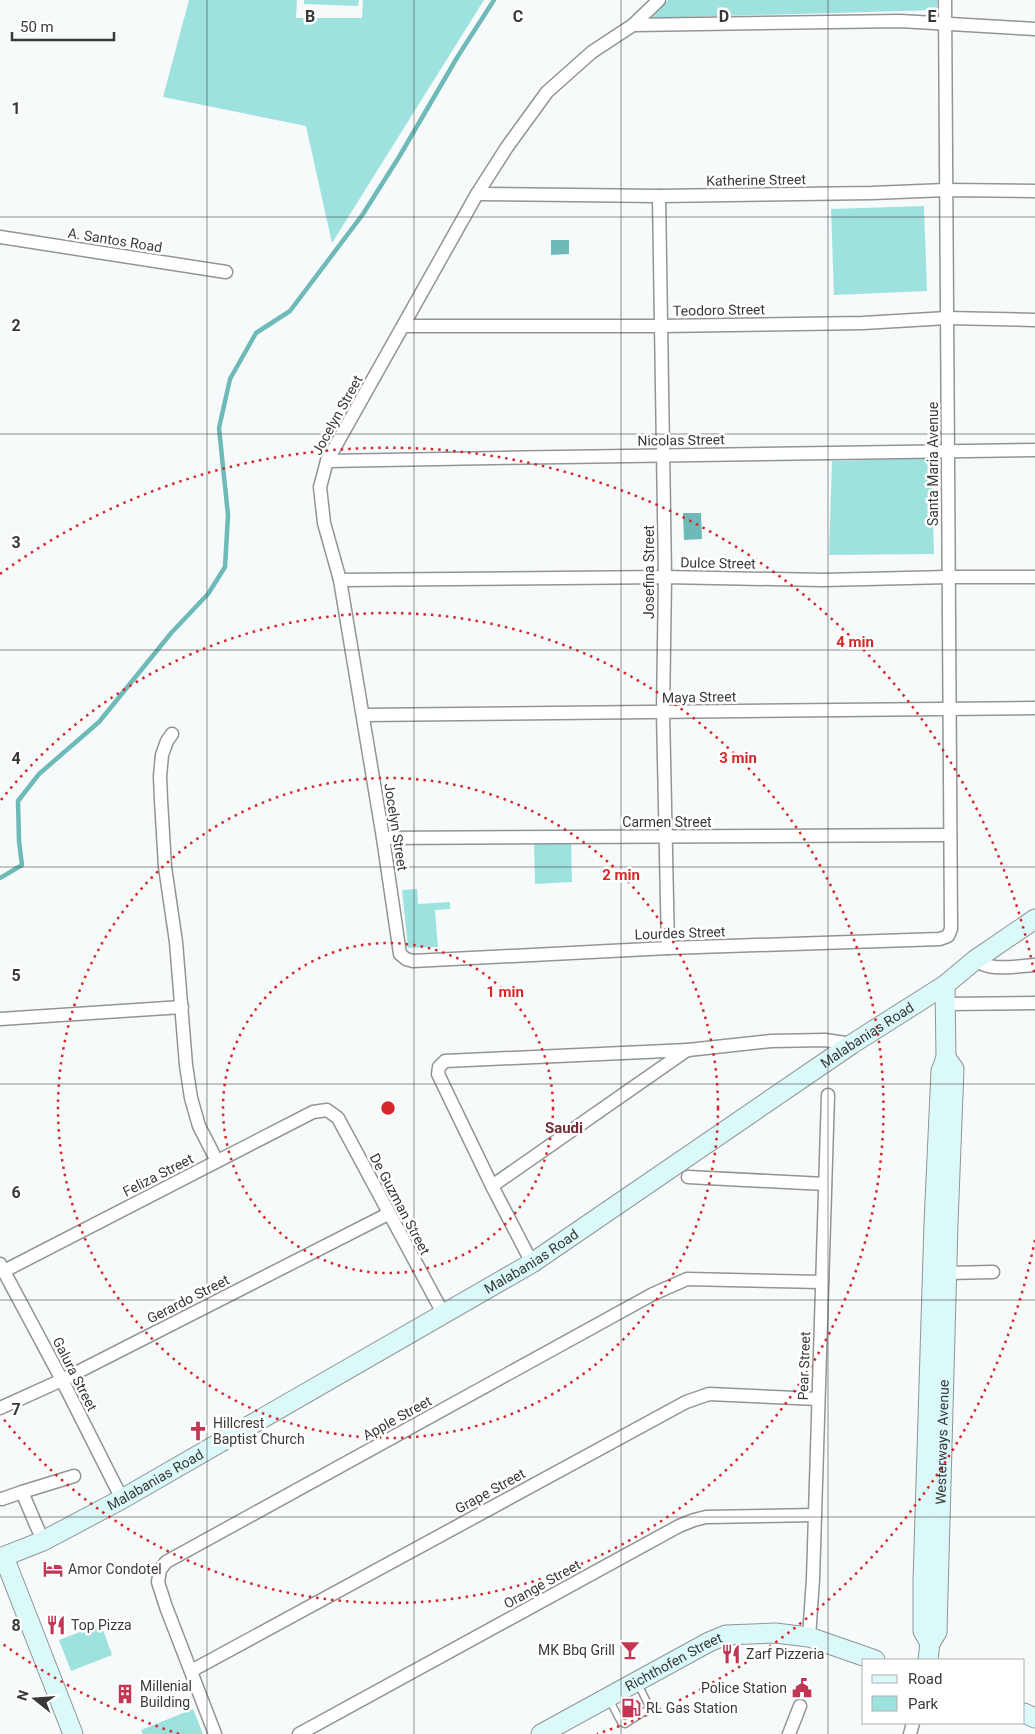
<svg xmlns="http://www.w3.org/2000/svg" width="1035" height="1734" font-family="Roboto,sans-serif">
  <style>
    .green { fill: #9ee2e0 }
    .water { fill: #6ebab8 }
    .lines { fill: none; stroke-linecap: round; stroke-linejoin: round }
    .stream { stroke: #6ebab8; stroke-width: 4.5 }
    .lane-casing { stroke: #919595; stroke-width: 9 }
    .street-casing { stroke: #919595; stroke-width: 15 }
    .secondary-casing { stroke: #919595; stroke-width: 21 }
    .lane { stroke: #fff; stroke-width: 6 }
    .street { stroke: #fff; stroke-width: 12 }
    .secondary { stroke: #daf9f8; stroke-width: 19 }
    .grid { fill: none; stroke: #383a39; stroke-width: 1; stroke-opacity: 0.55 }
    .ring { fill: none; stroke: #d62828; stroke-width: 2.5; stroke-dasharray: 2.5 5 }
    .labels { text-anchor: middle; stroke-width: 5; stroke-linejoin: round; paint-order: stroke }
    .street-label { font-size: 14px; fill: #383a39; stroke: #fff }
    .poi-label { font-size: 14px; fill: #383a39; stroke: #fff; text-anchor: start }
    .neighbourhood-label { font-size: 15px; font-weight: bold; fill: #742d38; stroke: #fff }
    .grid-label { font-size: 16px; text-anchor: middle; font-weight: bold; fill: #383a39; stroke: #fff; stroke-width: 5; stroke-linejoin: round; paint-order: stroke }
    .centre { fill: #d62828; stroke: #fff; stroke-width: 2.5 }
    .ring-label { font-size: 15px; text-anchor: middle; font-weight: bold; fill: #d62828; stroke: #fff; stroke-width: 5; stroke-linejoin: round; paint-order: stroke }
  </style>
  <rect width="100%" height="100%" fill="#f6fafa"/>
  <g class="green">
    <polygon points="189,0 297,0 296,18 362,18 363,0 484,0 332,243 306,126 163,97"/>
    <polygon points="304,0 359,0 358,6 304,4"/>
    <polygon points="668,0 937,0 937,10 652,18"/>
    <polygon points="924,206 927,291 834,295 831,209"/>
    <polygon points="931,458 934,554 829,555 832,461"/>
    <polygon points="571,840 572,882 535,884 534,841"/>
    <polygon points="417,889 418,904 450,902 450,909 435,910 438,947 408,948 402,890"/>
    <polygon points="101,1624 112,1655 71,1671 59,1640"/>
    <polygon points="193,1709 203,1734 143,1734 141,1730"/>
  </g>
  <g class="water">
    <polygon points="551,240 569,240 569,254 551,255"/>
    <polygon points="683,513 701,513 702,539 684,540"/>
  </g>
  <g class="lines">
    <polyline class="stream" points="0,878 22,865 19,841 18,801 39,774 99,722 172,632 208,594 225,567 228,515 219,428 230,379 256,333 290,311 363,214 399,157 458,56 494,0"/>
    <defs>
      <polyline id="lane" points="609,1699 621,1722 625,1724 650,1708 638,1684"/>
      <g id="street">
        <polyline points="659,0 633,25 592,52 547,92 507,147 477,194 327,461 320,487 324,523 340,580 383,838 400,954 406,959 413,961 668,948 940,939 948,936 951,929 945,0"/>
        <polyline points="633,25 900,21 1035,29"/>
        <polyline points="477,194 659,196 872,193 946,190 1035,191"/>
        <polyline points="659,196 665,577 663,712 668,948"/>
        <polyline points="0,237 226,272"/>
        <polyline points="404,326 661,326 863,323 947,318 1035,320"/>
        <path d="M327,461C563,457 799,452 1035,450"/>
        <polyline points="340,580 665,577 823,580 949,577 1035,577"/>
        <polyline points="363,715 1035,708"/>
        <polyline points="172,734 167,741 162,755 160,776 161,800 165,867 176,942 186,1065 191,1098 199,1126 217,1161"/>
        <polyline points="383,838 950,835"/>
        <path d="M975,960C992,972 1015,966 1035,965"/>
        <polyline points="945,1004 1035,1003"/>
        <polyline points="0,1019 182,1007"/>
        <polyline points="688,1177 825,1184"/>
        <polyline points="492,1186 687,1050"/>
        <polyline points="532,1263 492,1186 438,1074 439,1067 445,1061 688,1050 771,1041 825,1040 852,1044"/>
        <polyline points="0,1264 62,1380 122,1499"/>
        <polyline points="4,1271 313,1112 327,1110 338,1118 444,1315"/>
        <polyline points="947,1273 993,1272"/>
        <polyline points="0,1408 62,1380 388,1214"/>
        <polyline points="22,1492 74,1476"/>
        <polyline points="2,1499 22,1492 43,1541"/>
        <polyline points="809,1637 813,1579 828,1095"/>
        <polyline points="191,1671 686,1402 709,1394 818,1399"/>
        <polyline points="215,1734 166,1607 158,1582 160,1570 166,1562 653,1294 687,1279 822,1282"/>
        <polyline points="299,1734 679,1526 694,1520 706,1517 815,1515"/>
        <polyline points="789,1734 800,1706"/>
        <polyline points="910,1734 913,1723"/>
      </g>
      <g id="secondary">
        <polyline points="4,1557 73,1734"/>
        <path id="s1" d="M0,1558L43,1541L122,1499L532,1263L852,1044L945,985L975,960L1035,919"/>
        <polyline points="930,1643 923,1631 923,1580 934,1223 941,1071 946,1058 945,985"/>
        <path id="s2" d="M928,1660L930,1643L937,1632L948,1224L954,1069L946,1058"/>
        <polyline points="1024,1713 1035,1718"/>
        <path id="s3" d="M541,1734L709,1642L726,1635L775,1633L809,1637L875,1660"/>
      </g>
    </defs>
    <use href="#lane" class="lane-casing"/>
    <use href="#street" class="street-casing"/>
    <use href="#secondary" class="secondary-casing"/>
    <use href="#lane" class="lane"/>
    <use href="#street" class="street"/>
    <use href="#secondary" class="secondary"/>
  </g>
  <path class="grid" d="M207,0V1734M414,0V1734M621,0V1734M828,0V1734M0,217H1035M0,434H1035M0,650H1035M0,867H1035M0,1084H1035M0,1300H1035M0,1517H1035"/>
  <g class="ring">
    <circle cx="388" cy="1108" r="165"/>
    <circle cx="388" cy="1108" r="330"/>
    <path d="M1 800A495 495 0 1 1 1 1416"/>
    <path d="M1035 1240A660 660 0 0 1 597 1734M179 1734A660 660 0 0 1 0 1642M0 574A660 660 0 0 1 1035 976"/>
  </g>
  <defs>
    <symbol id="church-bare" viewBox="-9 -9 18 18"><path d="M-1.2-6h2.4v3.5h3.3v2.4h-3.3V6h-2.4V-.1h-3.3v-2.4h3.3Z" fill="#c43453" stroke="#fff" stroke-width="2.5" paint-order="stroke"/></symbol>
    <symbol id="hotel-bare" viewBox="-9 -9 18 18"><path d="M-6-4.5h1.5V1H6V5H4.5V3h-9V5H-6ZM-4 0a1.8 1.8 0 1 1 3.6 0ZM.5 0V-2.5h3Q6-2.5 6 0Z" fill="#c43453" stroke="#fff" stroke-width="2.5" paint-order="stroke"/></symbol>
    <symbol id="restaurant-bare" viewBox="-9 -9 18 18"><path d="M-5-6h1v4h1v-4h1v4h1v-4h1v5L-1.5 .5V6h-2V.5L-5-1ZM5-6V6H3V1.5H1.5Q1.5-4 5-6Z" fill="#c43453" stroke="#fff" stroke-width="2.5" paint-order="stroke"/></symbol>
    <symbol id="bar-bare" viewBox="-9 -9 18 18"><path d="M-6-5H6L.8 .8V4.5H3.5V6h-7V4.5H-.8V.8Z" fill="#c43453" stroke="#fff" stroke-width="2.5" paint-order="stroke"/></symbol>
    <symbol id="civic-bare" viewBox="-9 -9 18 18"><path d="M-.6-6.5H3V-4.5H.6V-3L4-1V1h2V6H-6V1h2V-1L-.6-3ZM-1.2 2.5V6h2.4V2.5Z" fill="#c43453" stroke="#fff" stroke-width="2.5" paint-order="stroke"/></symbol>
    <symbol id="building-bare" viewBox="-9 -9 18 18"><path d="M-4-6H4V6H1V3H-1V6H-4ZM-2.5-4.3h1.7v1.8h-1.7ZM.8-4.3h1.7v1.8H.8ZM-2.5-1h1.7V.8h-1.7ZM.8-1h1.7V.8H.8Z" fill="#c43453" stroke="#fff" stroke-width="2.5" paint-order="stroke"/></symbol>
    <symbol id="fuel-bare" viewBox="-9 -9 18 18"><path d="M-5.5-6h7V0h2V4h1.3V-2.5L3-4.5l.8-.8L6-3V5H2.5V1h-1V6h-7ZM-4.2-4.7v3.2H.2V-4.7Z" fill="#c43453" stroke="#fff" stroke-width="2.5" paint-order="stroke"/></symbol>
  </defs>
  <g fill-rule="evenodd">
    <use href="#church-bare" x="184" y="1417" width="28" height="28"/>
    <use href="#hotel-bare" x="39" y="1555" width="28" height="28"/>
    <use href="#restaurant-bare" x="42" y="1611" width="28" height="28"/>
    <use href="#bar-bare" x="616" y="1636" width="28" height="28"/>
    <use href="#restaurant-bare" x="717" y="1640" width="28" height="28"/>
    <use href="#civic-bare" x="788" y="1674" width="28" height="28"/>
    <use href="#building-bare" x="111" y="1680" width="28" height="28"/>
    <use href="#fuel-bare" x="617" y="1694" width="28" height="28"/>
  </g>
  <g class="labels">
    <g class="street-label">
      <text transform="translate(756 180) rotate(-1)" y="5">Katherine Street</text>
      <text transform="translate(115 240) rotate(9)" y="5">A. Santos Road</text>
      <text transform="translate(719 310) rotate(-1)" y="5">Teodoro Street</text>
      <text transform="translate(337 415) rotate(-61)" y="5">Jocelyn Street</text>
      <text transform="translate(681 440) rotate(-1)" y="5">Nicolas Street</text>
      <text transform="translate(933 464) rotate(-90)" y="5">Santa Maria Avenue</text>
      <text transform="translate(718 563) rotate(1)" y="5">Dulce Street</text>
      <text transform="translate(649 572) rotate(-90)" y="5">Josefina Street</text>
      <text transform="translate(699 697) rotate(-1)" y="5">Maya Street</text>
      <text x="667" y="827">Carmen Street</text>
      <text transform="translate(396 827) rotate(81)" y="5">Jocelyn Street</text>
      <text transform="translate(680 933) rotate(-2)" y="5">Lourdes Street</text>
      <text dy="5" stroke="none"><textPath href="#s1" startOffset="1014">Malabanias Road</textPath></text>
      <text transform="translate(158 1175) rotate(-27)" y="5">Feliza Street</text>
      <text transform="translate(400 1204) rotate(62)" y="5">De Guzman Street</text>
      <text dy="5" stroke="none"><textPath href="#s1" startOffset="609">Malabanias Road</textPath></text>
      <text transform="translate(188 1299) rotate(-27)" y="5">Gerardo Street</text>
      <text transform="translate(804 1366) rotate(-88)" y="5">Pear Street</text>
      <text transform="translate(75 1374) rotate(63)" y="5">Galura Street</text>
      <text transform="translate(397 1418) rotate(-29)" y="5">Apple Street</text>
      <text dy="5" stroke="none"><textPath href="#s2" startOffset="220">Westerways Avenue</textPath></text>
      <text dy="5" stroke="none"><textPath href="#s1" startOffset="174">Malabanias Road</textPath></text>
      <text transform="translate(490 1491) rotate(-29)" y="5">Grape Street</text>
      <text transform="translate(542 1584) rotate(-29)" y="5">Orange Street</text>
      <text dy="5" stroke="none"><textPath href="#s3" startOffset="151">Richthofen Street</textPath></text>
    </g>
    <g class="poi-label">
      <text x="213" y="1428">Hillcrest<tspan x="213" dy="16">Baptist Church</tspan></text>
      <text x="68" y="1574">Amor Condotel</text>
      <text x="71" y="1630">Top Pizza</text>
      <text x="615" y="1655" text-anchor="end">MK Bbq Grill</text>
      <text x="746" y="1659">Zarf Pizzeria</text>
      <text x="140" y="1691">Millenial<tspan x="140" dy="16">Building</tspan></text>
      <text x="787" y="1693" text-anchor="end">Police Station</text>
      <text x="646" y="1713">RL Gas Station</text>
    </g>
    <g class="neighbourhood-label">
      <text x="564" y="1133">Saudi</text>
    </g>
  </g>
  <g class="grid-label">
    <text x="310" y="22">B</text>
    <text x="518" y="22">C</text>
    <text x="724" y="22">D</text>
    <text x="932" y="22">E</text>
    <text x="16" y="114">1</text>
    <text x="16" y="331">2</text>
    <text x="16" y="548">3</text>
    <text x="16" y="764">4</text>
    <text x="16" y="981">5</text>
    <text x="16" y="1198">6</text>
    <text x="16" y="1415">7</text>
    <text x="16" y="1631">8</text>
  </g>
  <circle cx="388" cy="1108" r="8" class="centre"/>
  <g class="ring-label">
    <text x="855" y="647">4 min</text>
    <text x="738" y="763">3 min</text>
    <text x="621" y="880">2 min</text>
    <text x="505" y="997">1 min</text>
  </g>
  <rect x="862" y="1659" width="162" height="65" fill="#ffffff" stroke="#afb0b0"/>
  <rect x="872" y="1675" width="25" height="8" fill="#daf9f8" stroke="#afb0b0"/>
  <text x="908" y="1684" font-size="15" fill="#383a39">Road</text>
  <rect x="872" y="1696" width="25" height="15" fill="#9ee2e0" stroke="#afb0b0"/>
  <text x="908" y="1709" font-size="15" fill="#383a39">Park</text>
  <g transform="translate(35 1699) rotate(287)" stroke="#ffffff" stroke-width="4" paint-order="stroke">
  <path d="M0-4L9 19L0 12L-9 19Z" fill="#383a39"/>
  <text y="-8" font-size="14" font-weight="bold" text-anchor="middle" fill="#383a39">N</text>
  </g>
  <path d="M12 32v8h102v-8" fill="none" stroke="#383a39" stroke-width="2.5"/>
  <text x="20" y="32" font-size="15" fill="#383a39" stroke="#ffffff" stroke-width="4" paint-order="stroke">50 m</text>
</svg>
